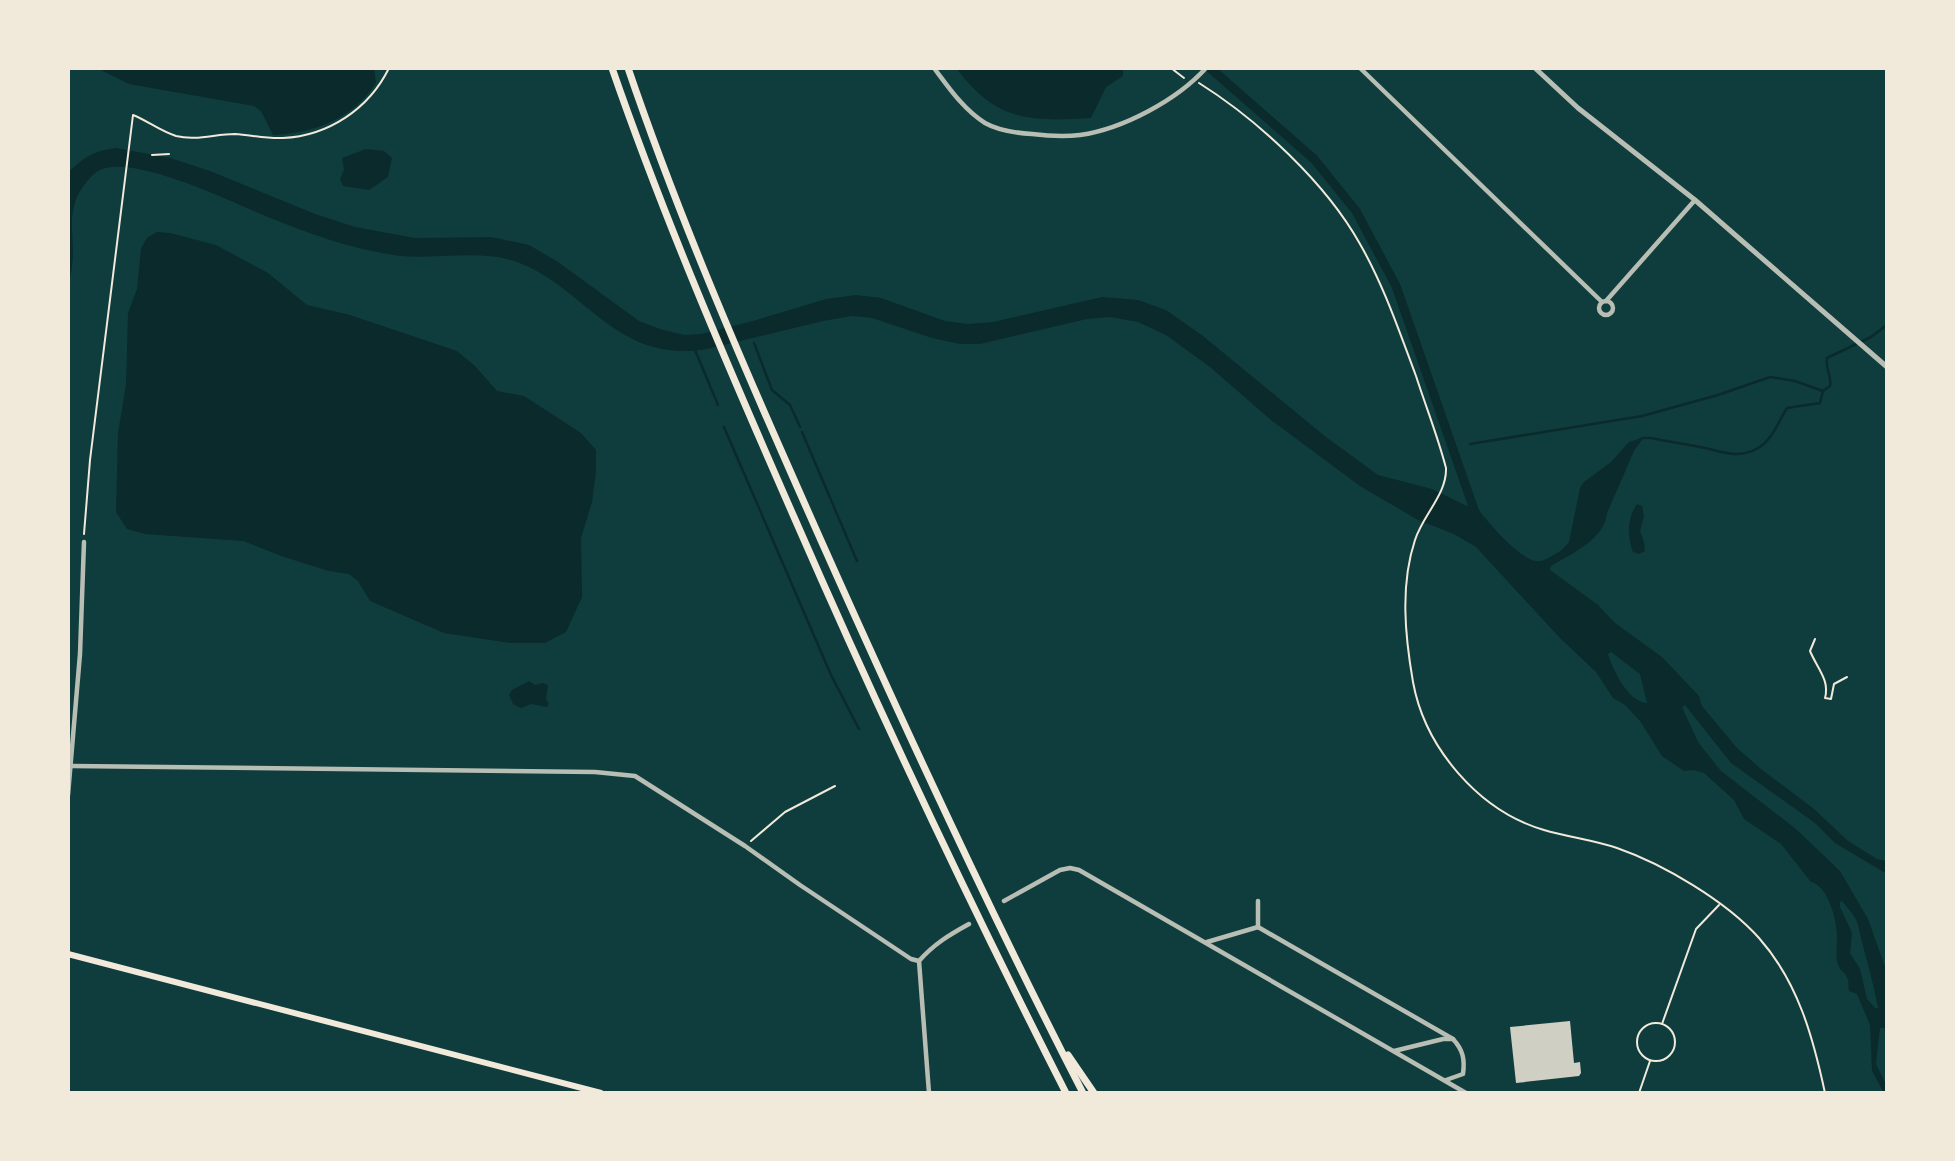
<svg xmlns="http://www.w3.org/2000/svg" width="1955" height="1161" font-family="'Libre Baskerville',serif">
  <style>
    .water { fill: #0a2a2b; fill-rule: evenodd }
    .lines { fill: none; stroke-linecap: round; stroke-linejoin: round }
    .stream { stroke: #0a2a2b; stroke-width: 2.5 }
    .canal { stroke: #0a2a2b; stroke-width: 9 }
    .building { fill: #cfcfc3 }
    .path { stroke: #f1e9da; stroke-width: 2 }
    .minor { stroke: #b8beb3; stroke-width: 4.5 }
    .tertiary { stroke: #b8beb3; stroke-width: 5 }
    .primary { stroke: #f1e9da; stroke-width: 6 }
    .motorway { stroke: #f1e9da; stroke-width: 7 }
  </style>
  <rect width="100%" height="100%" fill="#0f3d3e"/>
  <g class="water">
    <path d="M97,68H374L376,83C353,119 314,133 273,135L261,111L254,106L129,84Z"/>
    <path d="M956,68H1123V76L1106,87L1091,118C1029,122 996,121 956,68Z"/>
    <path d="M117,148L170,158L210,171L315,214L355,227L415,238L491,237L529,245L558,262L639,321L663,330L685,335L701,334L753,321L826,299L856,295L881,298L945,321L967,324L993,322L1102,297L1138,300L1166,310L1203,336L1326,437L1378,475L1432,489L1473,509L1477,508C1488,522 1518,558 1536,561C1542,562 1546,559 1552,556C1559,552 1564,549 1569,542L1580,488L1584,482L1611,462L1629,442L1644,437L1634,451L1607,513C1605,539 1571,554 1551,566L1550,570L1598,605L1615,623L1662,657L1699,696L1702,706L1736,747L1761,769L1814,809L1848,841L1877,859L1887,861V874L1835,843L1815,823L1731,763L1685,705L1682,707L1698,742L1721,771L1796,829L1840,871L1868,919L1887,972V1034L1884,1028H1880L1876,1064L1887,1086V1093H1884L1872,1071L1870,1025L1857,994L1849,991C1848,987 1849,984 1848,980C1847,974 1841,971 1839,967C1834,957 1838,944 1837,934C1836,918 1828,886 1811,882L1781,844L1744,819L1734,800L1704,773L1694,770L1684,771L1662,756L1640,721L1625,705L1613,698L1596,672L1560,638L1476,547L1454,534L1418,520L1360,486L1271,420L1210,367L1166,335L1138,322L1110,317L1087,319L980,344H960L932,338L872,318L852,316L823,321L707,349C613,365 585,283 511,260C478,250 435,259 400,256C354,250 310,234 268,217C235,204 122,147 94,174C55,211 83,243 68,283V173C83,157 96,150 117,148ZM1611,652L1640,674L1647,703C1628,702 1613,670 1608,654ZM1842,901C1847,908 1856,916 1858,925C1864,952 1873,980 1878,1008H1875L1867,999L1860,969L1850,953L1852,933L1840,907V902Z"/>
    <polygon points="366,149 384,151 392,158 388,177 369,190 343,186 340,179 344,170 342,158"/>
    <polygon points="157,232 170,233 216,245 268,273 307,305 350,315 457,351 475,366 497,391 524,396 581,433 596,450 596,472 592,502 581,538 582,597 566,632 545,643 510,643 444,633 370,601 358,581 349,574 329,571 284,557 243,541 145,534 127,529 116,512 118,433 126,385 128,313 137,289 141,248 147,238"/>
    <path d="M1637,504L1642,506L1644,516L1640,531L1644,542L1645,551L1639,554L1633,552C1627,536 1627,518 1637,504Z"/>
    <polygon points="529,681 535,685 543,683 548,685 546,699 549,704 547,707 531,704 521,708 513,704 509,695 512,690"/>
  </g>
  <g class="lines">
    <g class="stream">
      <polyline points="754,343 772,390 790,405 800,427"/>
      <polyline points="695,350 718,405"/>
      <polyline points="724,427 831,675 859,729"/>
      <polyline points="802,432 857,561"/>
      <path d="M1642,438H1651C1669,442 1687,444 1705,448C1723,452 1740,459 1758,448C1772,440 1779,421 1787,408L1820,403L1823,391L1830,386C1832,375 1825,370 1827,358L1871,337L1887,325"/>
      <polyline points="1470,444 1642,416 1718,395 1770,377 1795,381 1823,391"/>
    </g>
    <polyline class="canal" points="1210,68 1314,159 1356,211 1396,286 1477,518"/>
  </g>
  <polygon class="building" points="1570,1021 1574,1063 1580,1062 1581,1073 1579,1076 1516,1083 1510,1027"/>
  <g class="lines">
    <g class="path">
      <polyline points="1171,68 1184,78"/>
      <path d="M1199,83C1258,120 1326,183 1360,244C1384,286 1399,331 1416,376C1426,407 1438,437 1446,468C1447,494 1423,515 1415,540C1400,585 1405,636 1413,682C1425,748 1479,811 1544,830C1568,837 1593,840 1617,848C1663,864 1726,901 1759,938C1798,982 1813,1037 1825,1093"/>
      <polyline points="152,155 169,154"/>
      <path d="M84,534L90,460L133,115C148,121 160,131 176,136C196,141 215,134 235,134C251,135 267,139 283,138C328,136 369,109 389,68"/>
      <path d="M1815,639L1810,651C1817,668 1830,680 1825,698L1831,699L1834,684L1847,677"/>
      <polyline points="751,841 785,812 835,786"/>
      <circle cx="1656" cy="1042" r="19"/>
      <polyline points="1662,1024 1696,929 1719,905"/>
      <polyline points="1639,1093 1650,1061"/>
    </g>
    <g class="minor">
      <path d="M934,68C949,88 964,110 985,123C999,131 1016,133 1032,134C1048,136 1064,137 1080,135C1123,129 1177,100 1206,68"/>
      <polyline points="1360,68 1602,302"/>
      <polyline points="1606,301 1695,200"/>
      <circle cx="1606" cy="308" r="7"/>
      <polyline points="72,766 595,772 635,776 745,846 800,885 911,959 919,961"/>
      <polyline points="68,795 80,654 84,542"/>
      <polyline points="1004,901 1060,870 1070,868 1079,870 1466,1093"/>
      <polyline points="1258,901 1258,927"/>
      <polyline points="1207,942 1258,927 1453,1039"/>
      <path d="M1394,1051L1443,1039H1453C1463,1050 1465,1059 1463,1074L1446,1080"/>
      <path d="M929,1093L919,961C934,944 949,935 969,924"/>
    </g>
    <polyline class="tertiary" points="1535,68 1578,108 1695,200 1887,367"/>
    <polyline class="primary" points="68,954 601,1093"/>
    <g class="motorway">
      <path d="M612,68C665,221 729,369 794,517C879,712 970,904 1066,1093"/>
      <path d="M628,68C674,203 730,335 788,466C881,677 977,887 1083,1093"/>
      <polyline points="1068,1055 1094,1093"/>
    </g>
  </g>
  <rect width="1955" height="1161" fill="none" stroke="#f1e9da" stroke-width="140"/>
</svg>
